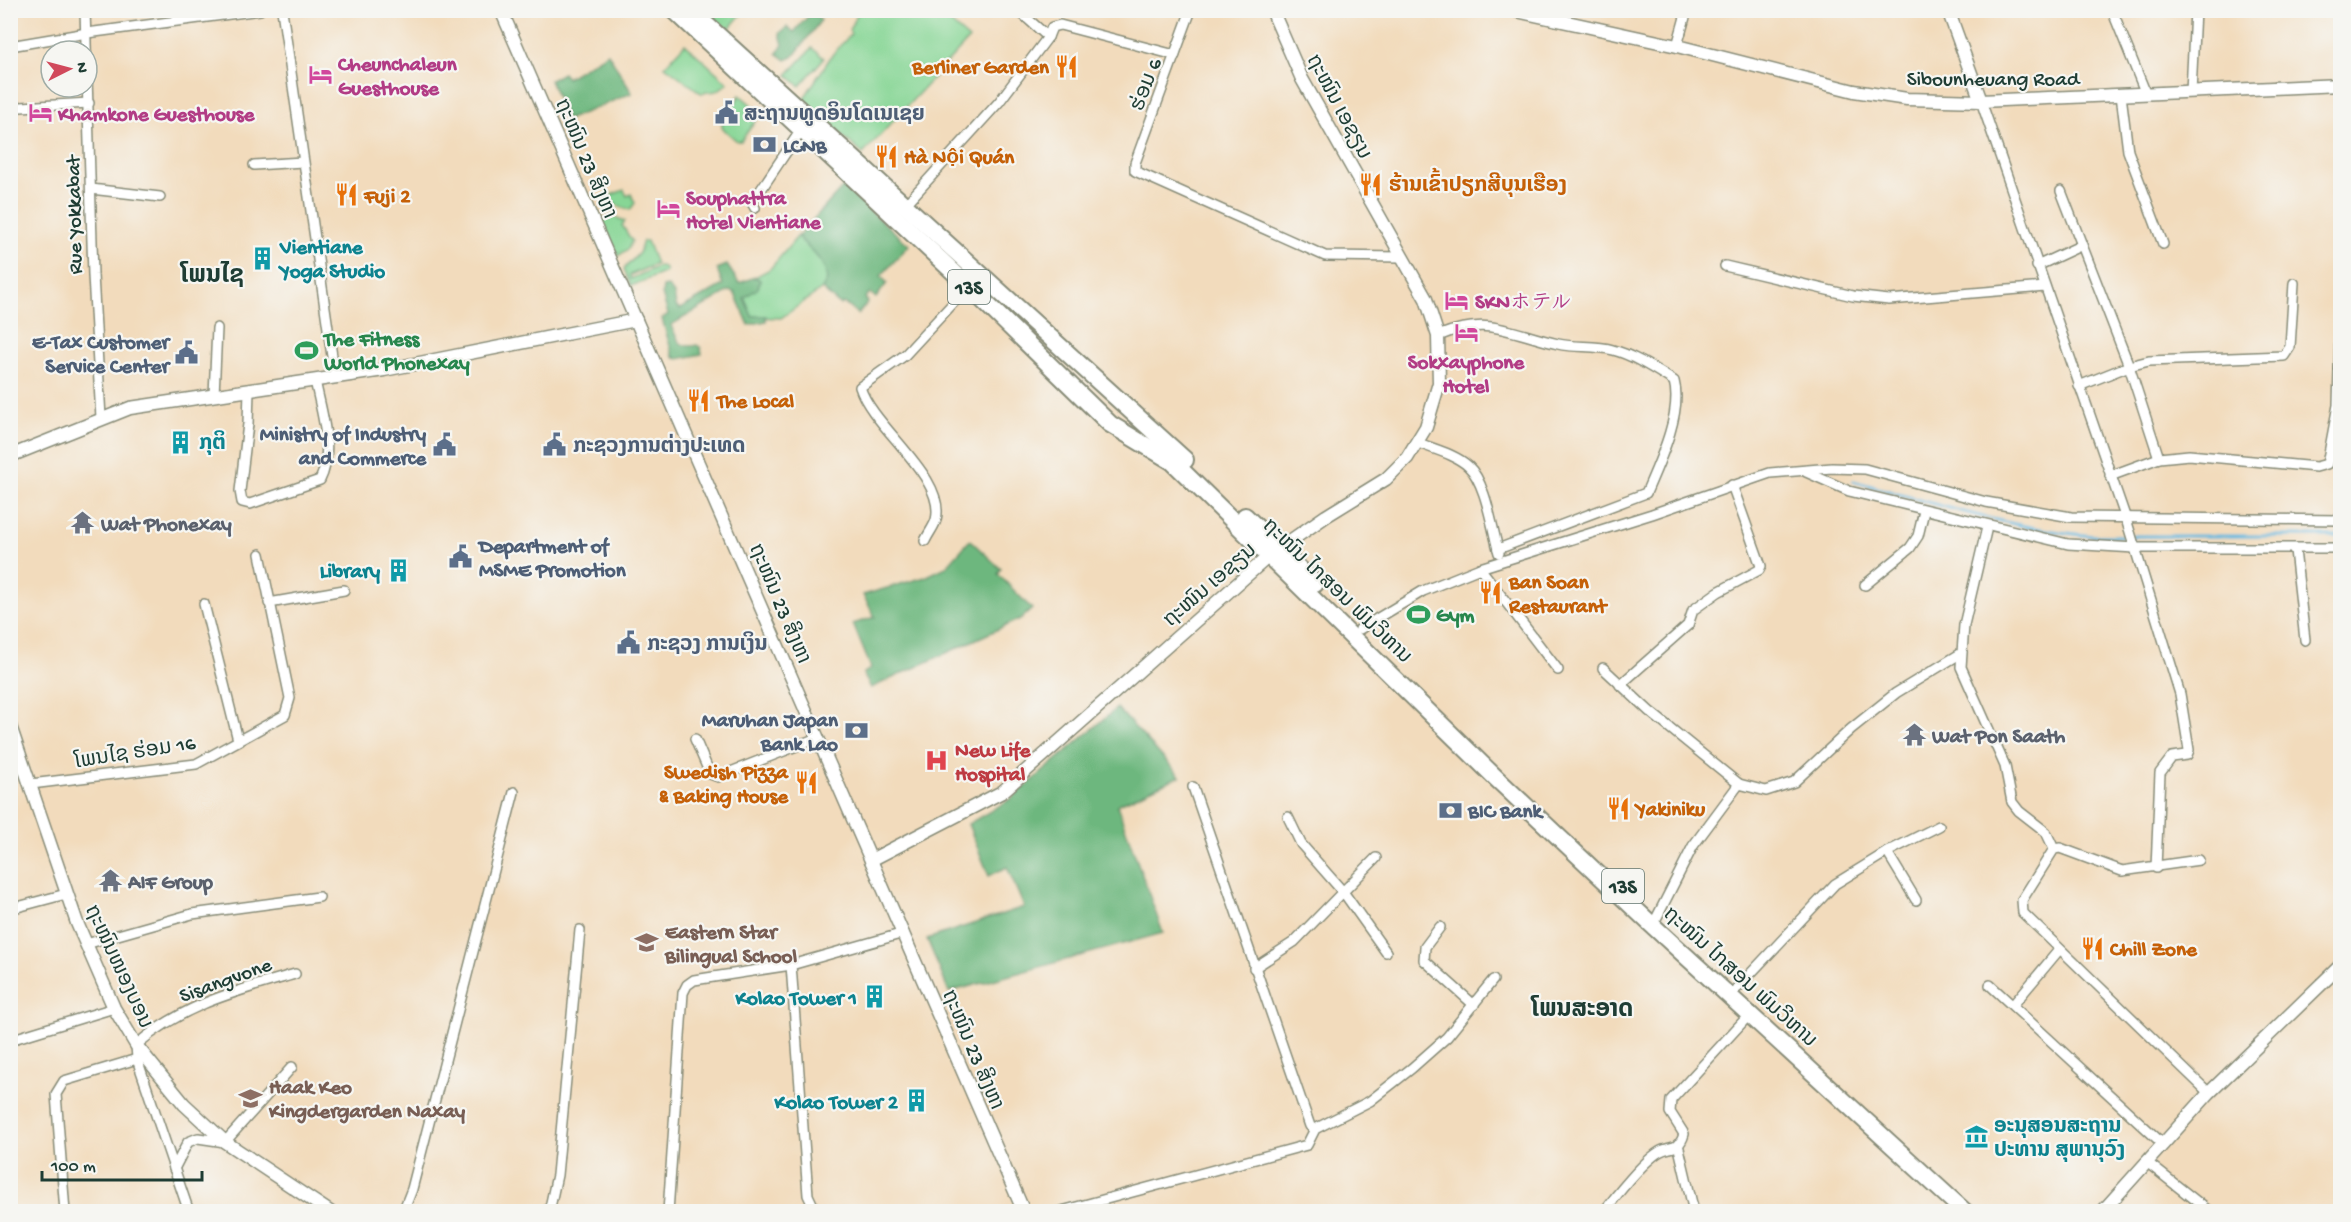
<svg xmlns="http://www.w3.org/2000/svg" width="2351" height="1222" font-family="'Gochi Hand','Klee One','Noto Sans Lao',sans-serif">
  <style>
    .green { fill: #87d695; stroke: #538a64; stroke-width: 1.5 }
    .forest { fill: #6db77e; stroke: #467a59; stroke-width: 1.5 }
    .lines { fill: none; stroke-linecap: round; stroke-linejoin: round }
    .stream { stroke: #64b8e0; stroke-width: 3 }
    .street-casing { stroke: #888c78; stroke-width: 12 }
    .secondary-casing { stroke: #888c78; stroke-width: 15 }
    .highway-casing { stroke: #888c78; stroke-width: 20 }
    .street { stroke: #fff; stroke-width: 9 }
    .secondary { stroke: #fff; stroke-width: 12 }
    .highway { stroke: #fff; stroke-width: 16 }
    .labels { text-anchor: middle; stroke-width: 4.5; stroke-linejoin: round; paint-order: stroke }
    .shield { fill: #f6f6f2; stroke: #60746d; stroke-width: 1.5 }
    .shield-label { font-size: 20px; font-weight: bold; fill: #1f3d34 }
    .hotel-label { font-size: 21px; font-weight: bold; fill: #b23c85; stroke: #f6f6f2; text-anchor: start }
    .food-label { font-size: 21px; font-weight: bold; fill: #c56008; stroke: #f6f6f2; text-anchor: start }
    .street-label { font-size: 21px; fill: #1f3d34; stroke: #f6f6f2 }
    .service-label { font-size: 21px; font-weight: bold; fill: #4e5e75; stroke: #f6f6f2; text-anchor: start }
    .culture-label { font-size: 21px; font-weight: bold; fill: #0d838f; stroke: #f6f6f2; text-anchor: start }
    .leisure-label { font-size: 21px; font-weight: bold; fill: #27864d; stroke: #f6f6f2; text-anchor: start }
    .worship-label { font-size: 21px; font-weight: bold; fill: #5b616d; stroke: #f6f6f2; text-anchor: start }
    .health-label { font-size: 21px; font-weight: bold; fill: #be3a42; stroke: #f6f6f2; text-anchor: start }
    .education-label { font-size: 21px; font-weight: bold; fill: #785e54; stroke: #f6f6f2; text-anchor: start }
    .quarter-label { font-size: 24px; font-weight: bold; fill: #1f3d34; stroke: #f6f6f2 }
  </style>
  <rect width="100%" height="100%" fill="#f6f6f2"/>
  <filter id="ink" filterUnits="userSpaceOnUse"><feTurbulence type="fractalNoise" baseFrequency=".0167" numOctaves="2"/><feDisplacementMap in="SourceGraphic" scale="12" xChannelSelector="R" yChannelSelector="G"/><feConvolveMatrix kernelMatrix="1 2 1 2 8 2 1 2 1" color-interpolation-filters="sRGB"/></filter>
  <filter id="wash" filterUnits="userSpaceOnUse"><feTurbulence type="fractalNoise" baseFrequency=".008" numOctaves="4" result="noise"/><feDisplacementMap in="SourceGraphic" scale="24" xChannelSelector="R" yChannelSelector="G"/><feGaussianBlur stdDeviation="1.35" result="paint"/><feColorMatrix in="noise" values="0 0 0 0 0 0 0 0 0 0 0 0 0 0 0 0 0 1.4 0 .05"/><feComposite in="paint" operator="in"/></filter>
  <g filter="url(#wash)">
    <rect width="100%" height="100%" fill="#f2dbbc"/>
    <g class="green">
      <polygon points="706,11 744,11 728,30"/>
      <polygon points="859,11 937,11 969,39 863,154 802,101 832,55 851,34 849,30"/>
      <polygon points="685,44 728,83 717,91 701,93 665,66"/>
      <polygon points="812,48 824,58 800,86 787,75"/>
      <polygon points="740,95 761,113 741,141 737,141 722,128 722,123"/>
      <polygon points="624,190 627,196 631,194 635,203 630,210 611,203 611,195"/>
      <polygon points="612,216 625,221 622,225 632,241 628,249 618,256 603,222 605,218"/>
      <path d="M798,236C809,251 826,259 827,280L822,289L781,318L752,317L744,297L758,287L760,280L755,277L770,269Z"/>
      <polygon points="643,241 647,241 656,264 630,275 631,279 659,266 664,267 666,272 631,286 624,269 639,253"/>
    </g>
    <g class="forest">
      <polygon points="812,12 821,20 793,57 786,60 777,53 783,45 780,33 787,27 794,32"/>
      <polygon points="608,53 632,93 567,120 550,80 563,73 567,78"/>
      <path d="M843,187L909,245L881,276L887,283L876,298L870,293L865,298L868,302L858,314L844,303L840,305L822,289L827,280C826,259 809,251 798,236Z"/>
      <path d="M727,265L739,283L755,277L760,280L758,288L744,298L752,316H766V321L749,325L734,292L729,291L671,325C677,340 680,349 697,345L701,348L702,354L678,359L673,356L662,319L668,314L662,294L663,287L668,286L674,294L676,306L680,309L723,285L717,269Z"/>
      <polygon points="970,540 1001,569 998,574 1032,609 1022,618 871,688 863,674 871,668 853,624 875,617 863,595 925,577 946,567"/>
      <polygon points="1117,708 1180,776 1117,805 1163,933 949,992 927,939 1024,907 1007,867 989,876 968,824 1011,799"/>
    </g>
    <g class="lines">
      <path class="stream" d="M1853,481C1933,503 2011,529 2094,536H2340"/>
    </g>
  </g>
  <g filter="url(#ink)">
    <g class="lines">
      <defs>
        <g id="street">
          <polyline points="85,10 93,275 101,418"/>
          <polyline points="282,10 335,377"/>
          <polyline points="1018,10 1048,37"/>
          <polyline points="1191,10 1135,163 1135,171 1325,256 1402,257"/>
          <polyline points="2112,10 2146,94"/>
          <polyline points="10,46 87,33 260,10"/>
          <polyline points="1677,46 1687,10"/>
          <polyline points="2191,92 2195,10"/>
          <polyline points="2121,95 2128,151 2163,244"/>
          <polyline points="1981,101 2126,519 2180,694 2189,750 2187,755 2172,757 2160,773 2156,868"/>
          <polyline points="21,107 89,103"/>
          <polyline points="254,165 303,162"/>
          <polyline points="91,189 160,197"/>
          <polyline points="2061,191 2129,366 2159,458"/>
          <polyline points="906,204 999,102 1048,37 1052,27 1060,25 1175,55"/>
          <polyline points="755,208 752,203 801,130"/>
          <polyline points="1725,266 1853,296 1889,300 2045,287"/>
          <polyline points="2037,266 2080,246"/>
          <path d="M1438,336C1489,315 1509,333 1558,344C1576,348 1595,345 1613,350C1633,355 1656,370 1674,381C1683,413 1659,463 1646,493L1498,549"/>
          <polyline points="2079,386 2129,366 2149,361 2284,356 2290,347 2294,283"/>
          <path d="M249,390L248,424L240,491L242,502L250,504L320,480C335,450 321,412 315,380"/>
          <polyline points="214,395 217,328"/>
          <path d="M1416,442C1433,449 1455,454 1468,466C1486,482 1492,529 1499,553"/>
          <polyline points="1806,472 1849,491 2068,544 2135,548 2340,548"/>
          <polyline points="2110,476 2159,458 2189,455 2316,467 2327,464 2338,405 2340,335"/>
          <polyline points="1987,527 1964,625 1961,667 2005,766 2012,802 2019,811 2046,832 2054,849"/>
          <path d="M925,541C928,534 934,527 936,520C947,477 872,427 860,387L905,355L969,286"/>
          <polyline points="2295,550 2305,640"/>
          <polyline points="1480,568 1558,670"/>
          <polyline points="1865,585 1910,548 1918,536 1924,511"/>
          <polyline points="269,603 344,590"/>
          <polyline points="204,604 238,740"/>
          <polyline points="1360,629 1423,591 1480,568 1652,514 1770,473 1832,468 1865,469 1986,502 2071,517 2340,520"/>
          <polyline points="1603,668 1649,711 1739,784"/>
          <polyline points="1620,685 1688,625 1693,610 1718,592 1759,570 1761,566 1732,485"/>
          <polyline points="695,739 710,774 718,777 817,738"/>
          <polyline points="31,784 196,764 285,715 290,698 260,554"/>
          <polyline points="1193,787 1310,1126 1315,1129"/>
          <polyline points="1288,817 1301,844 1344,893 1386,952"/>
          <polyline points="1887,852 1916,900"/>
          <polyline points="2199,860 2122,871 2060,848 2054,849 2022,900 2023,913 2209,1093"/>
          <polyline points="10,909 66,894"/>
          <polyline points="1657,917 1693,846 1739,784 1766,791 1794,782 1851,729 1896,693 1960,654"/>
          <polyline points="1440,927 1425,947 1424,960 1474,1005"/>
          <polyline points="86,944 192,914 319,897"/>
          <polyline points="791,965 808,1195 816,1212"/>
          <polyline points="1254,968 1294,942 1376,858"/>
          <polyline points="1990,985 2164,1145"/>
          <polyline points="1736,989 1835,884 1887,852 1939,826"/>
          <polyline points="2013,1005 2059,950"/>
          <polyline points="10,1040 114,1008"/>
          <polyline points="1678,1144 1694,1212"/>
          <polyline points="2148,1163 2210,1212"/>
          <polyline points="174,1169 188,1142 198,1138 225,1142 292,1067"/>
          <polyline points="65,1212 56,1094 64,1081 137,1059"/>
          <path d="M189,1212L137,1059L136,1045C186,1003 234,992 295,974"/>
          <polyline points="403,1212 412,1189 514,792"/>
          <polyline points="549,1212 557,1175 580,930"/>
          <polyline points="668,1212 683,993 687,985 694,980 791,965 904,933"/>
          <polyline points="1058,1212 1307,1145 1315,1129 1370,1101 1412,1068 1447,1037 1493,980"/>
          <path d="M1604,1212C1616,1195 1643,1162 1659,1152C1670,1145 1679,1152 1684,1134L1670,1112L1671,1100L1750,1014"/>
        </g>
        <g id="secondary">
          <polyline points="501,10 1024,1212"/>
          <polyline points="1512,10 1677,46 1854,91 1907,99 1981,101 2340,85"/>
          <polyline points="1948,10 1981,101"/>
          <polyline points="10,456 130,408 384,370 636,320"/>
          <polyline points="10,726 77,923 114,1008 136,1045 184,1104 225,1142 330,1212"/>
          <polyline points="871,860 1002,792 1270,555 1326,516 1386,479 1407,458 1426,427 1439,383 1438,336 1426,299 1302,79 1272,10"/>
          <polyline points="2102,1212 2209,1093 2340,966"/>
        </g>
        <g id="highway">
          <polyline points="674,10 960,278 1110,424 1173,462 1497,779 1652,925 1965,1212"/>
          <polyline points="690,10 1185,460"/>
          <polyline points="1245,516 1315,584"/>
        </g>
      </defs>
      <use href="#street" class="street-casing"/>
      <use href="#secondary" class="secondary-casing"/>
      <use href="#highway" class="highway-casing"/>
      <use href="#street" class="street"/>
      <use href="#secondary" class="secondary"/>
      <use href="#highway" class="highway"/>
    </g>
  </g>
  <defs>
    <symbol id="restaurant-bare" viewBox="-9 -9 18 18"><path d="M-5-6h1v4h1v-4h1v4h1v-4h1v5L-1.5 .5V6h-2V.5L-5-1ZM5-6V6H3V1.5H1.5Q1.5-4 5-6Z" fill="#e8710a" stroke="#f6f6f2" stroke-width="2.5" paint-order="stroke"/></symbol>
    <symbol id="hotel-bare" viewBox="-9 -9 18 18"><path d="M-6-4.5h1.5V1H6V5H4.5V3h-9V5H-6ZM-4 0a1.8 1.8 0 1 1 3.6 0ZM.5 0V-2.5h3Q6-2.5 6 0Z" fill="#d1479c" stroke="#f6f6f2" stroke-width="2.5" paint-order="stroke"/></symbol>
    <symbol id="civic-bare" viewBox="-9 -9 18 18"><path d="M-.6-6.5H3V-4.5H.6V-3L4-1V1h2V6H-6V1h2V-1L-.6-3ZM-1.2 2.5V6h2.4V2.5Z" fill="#5c6f8a" stroke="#f6f6f2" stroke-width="2.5" paint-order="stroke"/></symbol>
    <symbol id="bank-bare" viewBox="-9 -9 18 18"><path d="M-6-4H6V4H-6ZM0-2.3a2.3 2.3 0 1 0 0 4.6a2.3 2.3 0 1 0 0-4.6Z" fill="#5c6f8a" stroke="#f6f6f2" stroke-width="2.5" paint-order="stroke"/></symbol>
    <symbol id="building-bare" viewBox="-9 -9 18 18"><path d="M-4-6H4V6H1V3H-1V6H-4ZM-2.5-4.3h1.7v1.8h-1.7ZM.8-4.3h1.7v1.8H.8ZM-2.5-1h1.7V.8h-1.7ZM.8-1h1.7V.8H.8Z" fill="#0f9aa8" stroke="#f6f6f2" stroke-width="2.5" paint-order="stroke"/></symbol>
    <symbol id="stadium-bare" viewBox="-9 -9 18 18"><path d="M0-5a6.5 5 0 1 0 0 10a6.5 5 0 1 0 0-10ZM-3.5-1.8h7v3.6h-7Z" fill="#2e9e5b" stroke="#f6f6f2" stroke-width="2.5" paint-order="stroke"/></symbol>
    <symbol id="temple-bare" viewBox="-9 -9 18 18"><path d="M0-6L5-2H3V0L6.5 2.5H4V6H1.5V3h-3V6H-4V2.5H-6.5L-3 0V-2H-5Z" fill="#6b7280" stroke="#f6f6f2" stroke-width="2.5" paint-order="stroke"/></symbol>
    <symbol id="hospital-bare" viewBox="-9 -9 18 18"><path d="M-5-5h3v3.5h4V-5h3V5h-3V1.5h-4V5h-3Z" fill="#e0444e" stroke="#f6f6f2" stroke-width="2.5" paint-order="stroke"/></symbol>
    <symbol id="school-bare" viewBox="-9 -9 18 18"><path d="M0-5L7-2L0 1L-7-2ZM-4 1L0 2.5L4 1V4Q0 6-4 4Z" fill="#8d6e63" stroke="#f6f6f2" stroke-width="2.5" paint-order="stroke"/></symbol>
    <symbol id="museum-bare" viewBox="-9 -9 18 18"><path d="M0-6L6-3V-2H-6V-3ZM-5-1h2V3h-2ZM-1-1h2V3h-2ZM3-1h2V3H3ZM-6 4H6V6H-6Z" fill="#0f9aa8" stroke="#f6f6f2" stroke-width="2.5" paint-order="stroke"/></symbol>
  </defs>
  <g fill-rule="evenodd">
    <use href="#restaurant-bare" x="1050" y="50" width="33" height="33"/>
    <use href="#hotel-bare" x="304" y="58" width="33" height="33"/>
    <use href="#hotel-bare" x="24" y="96" width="33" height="33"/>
    <use href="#civic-bare" x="710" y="96" width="33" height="33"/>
    <use href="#bank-bare" x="748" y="128" width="33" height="33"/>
    <use href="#restaurant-bare" x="870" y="140" width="33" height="33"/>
    <use href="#restaurant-bare" x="1354" y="168" width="33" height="33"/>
    <use href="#restaurant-bare" x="330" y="178" width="33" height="33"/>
    <use href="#hotel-bare" x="652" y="192" width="33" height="33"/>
    <use href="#building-bare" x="246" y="242" width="33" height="33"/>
    <use href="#hotel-bare" x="1440" y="284" width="33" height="33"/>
    <use href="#hotel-bare" x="1450" y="316" width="33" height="33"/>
    <use href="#stadium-bare" x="290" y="334" width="33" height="33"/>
    <use href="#civic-bare" x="170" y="336" width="33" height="33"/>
    <use href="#restaurant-bare" x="682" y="384" width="33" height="33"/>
    <use href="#building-bare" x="164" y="426" width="33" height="33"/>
    <use href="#civic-bare" x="428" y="428" width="33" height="33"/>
    <use href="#civic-bare" x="538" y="428" width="33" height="33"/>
    <use href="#temple-bare" x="66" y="506" width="33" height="33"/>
    <use href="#civic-bare" x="444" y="540" width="33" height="33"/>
    <use href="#building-bare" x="382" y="554" width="33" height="33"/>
    <use href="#restaurant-bare" x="1474" y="576" width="33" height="33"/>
    <use href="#stadium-bare" x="1402" y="598" width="33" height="33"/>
    <use href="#civic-bare" x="612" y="626" width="33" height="33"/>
    <use href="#bank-bare" x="840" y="714" width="33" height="33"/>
    <use href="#temple-bare" x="1898" y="718" width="33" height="33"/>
    <use href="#hospital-bare" x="920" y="744" width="33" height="33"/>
    <use href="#restaurant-bare" x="790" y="766" width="33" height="33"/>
    <use href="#restaurant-bare" x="1602" y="792" width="33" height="33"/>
    <use href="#bank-bare" x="1434" y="794" width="33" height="33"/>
    <use href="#temple-bare" x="94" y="864" width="33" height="33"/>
    <use href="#school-bare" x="630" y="926" width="33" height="33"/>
    <use href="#restaurant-bare" x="2076" y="932" width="33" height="33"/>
    <use href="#building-bare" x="858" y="980" width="33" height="33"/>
    <use href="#school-bare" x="234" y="1082" width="33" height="33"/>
    <use href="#building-bare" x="900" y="1084" width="33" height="33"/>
    <use href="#museum-bare" x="1960" y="1120" width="33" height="33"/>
  </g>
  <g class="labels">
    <g class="shield">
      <rect x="948" y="270" width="42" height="34" rx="4.5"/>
      <rect x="1602" y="869" width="42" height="34" rx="4.5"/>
    </g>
    <g class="shield-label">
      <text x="969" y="294">13S</text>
      <text x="1623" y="893">13S</text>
    </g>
    <g class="hotel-label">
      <text x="338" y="70">Cheunchaleun<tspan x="338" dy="24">Guesthouse</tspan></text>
      <text x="58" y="120">Khamkone Guesthouse</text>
      <text x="686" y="204">Souphattra<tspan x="686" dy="24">Hotel Vientiane</tspan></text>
      <text x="1475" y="308">SKNホテル</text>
      <text x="1466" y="368" text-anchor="middle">Sokxayphone<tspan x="1466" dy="24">Hotel</tspan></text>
    </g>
    <g class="food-label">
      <text x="1049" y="73" text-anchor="end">Berliner Garden</text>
      <text x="904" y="163">Hà Nội Quán</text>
      <text x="1389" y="191">ຮ້ານເຂົ້າປຽກສີບຸນເຮືອງ</text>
      <text x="364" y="202">Fuji 2</text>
      <text x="717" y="407">The Local</text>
      <text x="1509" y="588">Ban Soan<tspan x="1509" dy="24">Restaurant</tspan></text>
      <text x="788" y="778" text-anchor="end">Swedish Pizza<tspan x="788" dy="24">&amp; Baking House</tspan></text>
      <text x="1636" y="815">Yakiniku</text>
      <text x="2110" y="955">Chill Zone</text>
    </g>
    <g class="street-label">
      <text x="1993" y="85">Sibounheuang Road</text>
      <text transform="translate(1145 84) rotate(-69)" y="7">ຮ່ອມ 6</text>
      <text transform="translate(1340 106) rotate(62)" y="7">ຖະໜົນ ເອຊຽນ</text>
      <text transform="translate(587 158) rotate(67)" y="7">ຖະໜົນ 23 ສິງຫາ</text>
      <text transform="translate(73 215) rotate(-91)" y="7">Rue Yokkabat</text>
      <text transform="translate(1209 584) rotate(-41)" y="7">ຖະໜົນ ເອຊຽນ</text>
      <text transform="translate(1338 590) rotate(44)" y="7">ຖະໜົນ ໄກສອນ ພົມວິຫານ</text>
      <text transform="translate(781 603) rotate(67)" y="7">ຖະໜົນ 23 ສິງຫາ</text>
      <text transform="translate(135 751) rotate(-9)" y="7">ໂພນໄຊ ຮ່ອມ 16</text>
      <text transform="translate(120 966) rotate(65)" y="7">ຖະໜົນໜອງບອນ</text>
      <text transform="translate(1741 976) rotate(42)" y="7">ຖະໜົນ ໄກສອນ ພົມວິຫານ</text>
      <text transform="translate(225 979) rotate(-20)" y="7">Sisangvone</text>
      <text transform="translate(974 1049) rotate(67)" y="7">ຖະໜົນ 23 ສິງຫາ</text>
    </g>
    <g class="service-label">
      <text x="744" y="120">ສະຖານທູດອິນໂດເນເຊຍ</text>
      <text x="783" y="152">LCNB</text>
      <text x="169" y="348" text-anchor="end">E-Tax Customer<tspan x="169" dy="24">Service Center</tspan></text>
      <text x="426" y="440" text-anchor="end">Ministry of Industry<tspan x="426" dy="24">and Commerce</tspan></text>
      <text x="573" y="452">ກະຊວງການຕ່າງປະເທດ</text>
      <text x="479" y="552">Department of<tspan x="479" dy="24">MSME Promotion</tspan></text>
      <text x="647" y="650">ກະຊວງ ການເງິນ</text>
      <text x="838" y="726" text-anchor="end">Maruhan Japan<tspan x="838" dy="24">Bank Lao</tspan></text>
      <text x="1468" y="817">BIC Bank</text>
    </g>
    <g class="culture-label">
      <text x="280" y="253">Vientiane<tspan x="280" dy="24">Yoga Studio</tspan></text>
      <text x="199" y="449">ກຸຕິ</text>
      <text x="380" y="577" text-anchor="end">Library</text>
      <text x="857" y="1004" text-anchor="end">Kolao Tower 1</text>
      <text x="898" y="1108" text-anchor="end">Kolao Tower 2</text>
      <text x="1994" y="1132">ອະນຸສອນສະຖານ<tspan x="1994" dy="24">ປະທານ ສຸພານຸວົງ</tspan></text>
    </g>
    <g class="leisure-label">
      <text x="324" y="345">The Fitness<tspan x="324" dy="24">World Phonexay</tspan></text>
      <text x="1436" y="621">Gym</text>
    </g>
    <g class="worship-label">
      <text x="101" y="530">Wat Phonexay</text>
      <text x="1932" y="742">Wat Pon Saath</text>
      <text x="128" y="888">AIF Group</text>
    </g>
    <g class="health-label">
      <text x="955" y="756">New Life<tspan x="955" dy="24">Hospital</tspan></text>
    </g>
    <g class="education-label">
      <text x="665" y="938">Eastern Star<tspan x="665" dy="24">Bilingual School</tspan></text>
      <text x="269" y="1093">Haak Keo<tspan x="269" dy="24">Kingdergarden Naxay</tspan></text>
    </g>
    <g class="quarter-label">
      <text x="212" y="282">ໂພນໄຊ</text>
      <text x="1582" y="1016">ໂພນສະອາດ</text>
    </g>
  </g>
  <rect width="2351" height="1222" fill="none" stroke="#f6f6f2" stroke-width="36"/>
  <g transform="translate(69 69) rotate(84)"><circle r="28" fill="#f6f6f2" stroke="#a0aca6" stroke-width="1.5"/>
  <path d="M0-4.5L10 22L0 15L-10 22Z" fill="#d1495b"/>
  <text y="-9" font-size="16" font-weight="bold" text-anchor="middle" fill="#1f3d34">N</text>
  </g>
  <path d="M42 1171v9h160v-9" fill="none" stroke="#1f3d34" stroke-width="3"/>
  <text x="51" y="1171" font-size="18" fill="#1f3d34" stroke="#f6f6f2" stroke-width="4.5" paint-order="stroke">100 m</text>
</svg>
